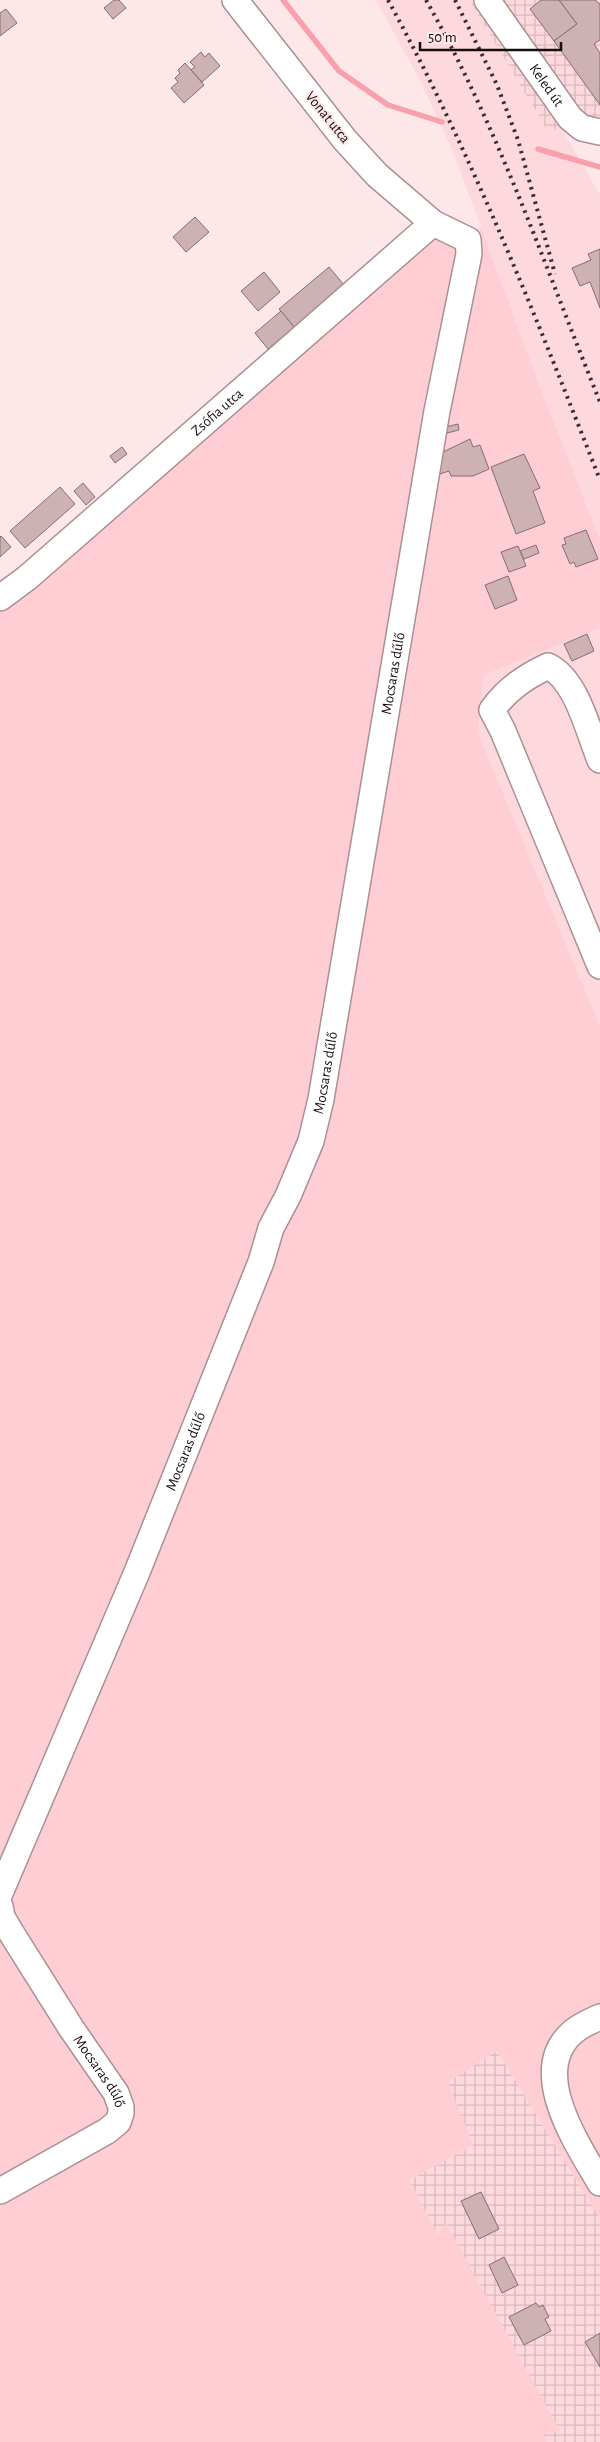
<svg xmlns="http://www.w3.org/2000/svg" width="600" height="2442" font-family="'Alegreya Sans',sans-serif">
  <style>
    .built { fill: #fdd8dc }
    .industrial { fill: url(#industrial-grid) }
    .green { fill: #ffced4 }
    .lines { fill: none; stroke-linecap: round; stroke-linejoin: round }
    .stream { stroke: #f9a0ac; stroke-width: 5.5 }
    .building { fill: #cdb1b4; stroke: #876d70 }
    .minor-casing { stroke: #aa9092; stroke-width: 28 }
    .minor { stroke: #fff; stroke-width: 25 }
    .rail { stroke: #382d2e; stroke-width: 4; stroke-dasharray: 2.5 5; stroke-linecap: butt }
    .labels { text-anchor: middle; stroke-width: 4; stroke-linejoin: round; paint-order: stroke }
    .street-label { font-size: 15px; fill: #160d0e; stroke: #fee7e9 }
  </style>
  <defs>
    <pattern id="industrial-grid" width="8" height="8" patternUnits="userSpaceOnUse" patternTransform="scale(1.25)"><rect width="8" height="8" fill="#fdd8dc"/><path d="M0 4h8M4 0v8" fill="none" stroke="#d8b8bc"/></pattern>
  </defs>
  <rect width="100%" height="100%" fill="#fee7e9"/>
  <g class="built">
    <polygon points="376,0 469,0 546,128 563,131 600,195 600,540 541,389 453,152 421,82"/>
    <polygon points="600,628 600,1026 478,733 484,675"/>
  </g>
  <g class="industrial">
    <polygon points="469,0 600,0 600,138 546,128"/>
    <polygon points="497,2051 600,2218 600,2442 548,2442 409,2180 473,2145 447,2082"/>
  </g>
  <polygon class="green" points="481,228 541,389 600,540 600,628 484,675 478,733 600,1026 600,2218 497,2051 448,2082 473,2145 409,2180 438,2235 446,2223 560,2431 544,2434 548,2442 0,2442 0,586 415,240"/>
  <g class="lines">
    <g class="stream">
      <polyline points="283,0 339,71 388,105 442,122"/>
      <polyline points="538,149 600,167"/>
    </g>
  </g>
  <g class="building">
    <polygon points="114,0 119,0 126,8 113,19 104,8"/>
    <polygon points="541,0 559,0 577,24 554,41 530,9"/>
    <polygon points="559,0 595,0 600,4 600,40 594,44 600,53 600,105 554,41 577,24"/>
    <polygon points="6,9 17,23 0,36 0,13"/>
    <polygon points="201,52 205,57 209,53 220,66 202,82 191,70 195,67 190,62"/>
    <polygon points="185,63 204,85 184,103 171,88 178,82 175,78 180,73 178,70"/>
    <polygon points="195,217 209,232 186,252 173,237"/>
    <polygon points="600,249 600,308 590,282 580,286 572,268 591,260 588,254"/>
    <polygon points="329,267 344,285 294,327 279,309"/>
    <polygon points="264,272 280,292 258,311 241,291"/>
    <polygon points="281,311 294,327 268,349 255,333"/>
    <polygon points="458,424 459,430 447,433 446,427"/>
    <polygon points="470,439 473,447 480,445 489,469 473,476 451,476 449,471 437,475 439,456 443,454 443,452"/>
    <polygon points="122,447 127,454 115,463 110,456"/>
    <polygon points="524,454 540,488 533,491 545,523 516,534 491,467"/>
    <polygon points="83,483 95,497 86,505 74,491"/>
    <polygon points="60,487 75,504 25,548 10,531"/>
    <polygon points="586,530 598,559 576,567 574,562 570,564 562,545 566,544 564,538"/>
    <polygon points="1,536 11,547 0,557 0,537"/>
    <polygon points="536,545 539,553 524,559 520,551"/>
    <polygon points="518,546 526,566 509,572 501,552"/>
    <polygon points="508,576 517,600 495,609 485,585"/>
    <polygon points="587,634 594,651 572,661 564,644"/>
    <polygon points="481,2192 499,2229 479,2239 461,2201"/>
    <polygon points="504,2257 518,2285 502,2293 489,2265"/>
    <polygon points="536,2303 539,2307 543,2305 549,2317 545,2319 551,2331 524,2345 509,2317"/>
    <polygon points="600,2333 600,2367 585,2342"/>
  </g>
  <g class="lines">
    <defs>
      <g id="minor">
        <path id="s1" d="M487,0L570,118L582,128L600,132"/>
        <path id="s2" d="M0,598L27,578L433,223"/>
        <path d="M600,760C588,731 577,680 548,666C525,677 507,689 492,710L503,731L600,966"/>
        <path id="s3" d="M0,1893L137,1572L261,1262L271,1228L288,1196L311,1141L321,1099L437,411L469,254L468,240L433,223L377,175L345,140L235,0"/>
        <path id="s4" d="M0,1906L2,1917L12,1934L71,2028L116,2093L121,2107V2113L118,2122L107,2131L0,2191"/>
        <path d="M600,2017C591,2021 581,2025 573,2032C527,2071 578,2145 600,2183"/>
      </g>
    </defs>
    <use href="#minor" class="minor-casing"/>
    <use href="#minor" class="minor"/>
    <g class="rail">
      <path d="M388,0C472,154 536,317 600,480"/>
      <path d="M426,0C498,127 545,267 600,402"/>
      <polyline points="455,0 497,85 518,140 555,274"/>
    </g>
  </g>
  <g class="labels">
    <g class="street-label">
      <text dy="5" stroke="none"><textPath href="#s1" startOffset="104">Keled út</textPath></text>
      <text transform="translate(328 117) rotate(51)" y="5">Vonat utca</text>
      <text dy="5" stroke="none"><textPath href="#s2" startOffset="286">Zsófia utca</textPath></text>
      <text dy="5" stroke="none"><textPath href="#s3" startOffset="1289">Mocsaras dűlő</textPath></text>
      <text dy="5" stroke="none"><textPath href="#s3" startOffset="884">Mocsaras dűlő</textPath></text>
      <text dy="5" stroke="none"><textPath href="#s3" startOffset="479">Mocsaras dűlő</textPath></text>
      <text dy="5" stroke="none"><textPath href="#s4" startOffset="194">Mocsaras dűlő</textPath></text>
    </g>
  </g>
  <path d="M420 42v8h141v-8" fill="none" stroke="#160d0e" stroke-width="2.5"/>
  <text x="428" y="42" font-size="15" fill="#160d0e" stroke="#fee7e9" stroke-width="4" paint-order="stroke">50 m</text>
</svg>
